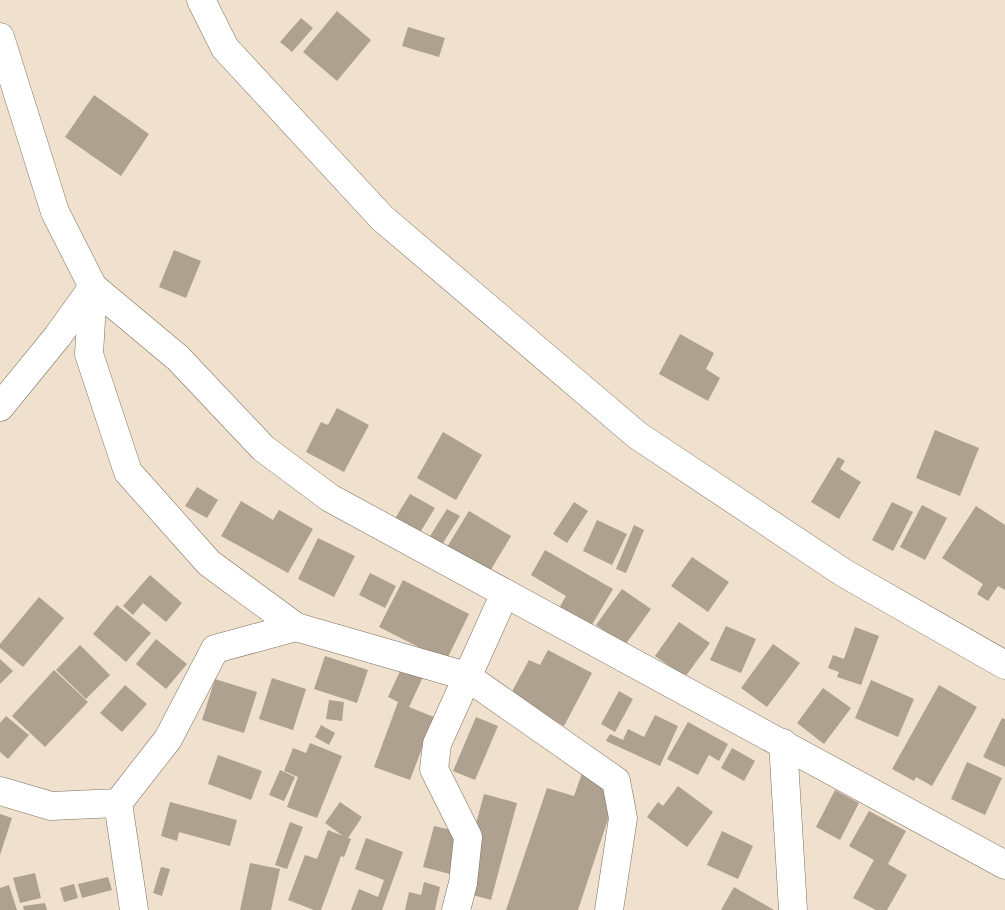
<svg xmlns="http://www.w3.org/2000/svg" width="1005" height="910" font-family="'Noto Serif',serif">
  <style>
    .building { fill: #afa18f }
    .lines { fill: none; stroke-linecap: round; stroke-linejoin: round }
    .minor-casing { stroke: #7d705f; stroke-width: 29 }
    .major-casing { stroke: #7d705f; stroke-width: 29 }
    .minor { stroke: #fff; stroke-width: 28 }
    .major { stroke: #fff; stroke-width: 28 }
  </style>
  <rect width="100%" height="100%" fill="#efe1cd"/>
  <g class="building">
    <polygon points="337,11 371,40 337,81 303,52"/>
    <polygon points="301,18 313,28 292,52 280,42"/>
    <polygon points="408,27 445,38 439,57 402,46"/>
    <polygon points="94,95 149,134 121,176 65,137"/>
    <polygon points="174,250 201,261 186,298 159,287"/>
    <polygon points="680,334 714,353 706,369 720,378 708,401 659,374"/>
    <polygon points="337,408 369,425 344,472 306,452 321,422 328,425"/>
    <polygon points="935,430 979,448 960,496 916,478"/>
    <polygon points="443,432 482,455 456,500 417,478"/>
    <polygon points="838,457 845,461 840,469 861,482 839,519 811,502"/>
    <polygon points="197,487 218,500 207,518 185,506"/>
    <polygon points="410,494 435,508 413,544 388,530"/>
    <polygon points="241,501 273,520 279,510 313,529 288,573 221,536"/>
    <polygon points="574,502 588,511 567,543 553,534"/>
    <polygon points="892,502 913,512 893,551 872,540"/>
    <polygon points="922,505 947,518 925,560 900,547"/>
    <polygon points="976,506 1005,525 1005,590 998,586 988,601 977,594 983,584 942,558"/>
    <polygon points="447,509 460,516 438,551 425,544"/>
    <polygon points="469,511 511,536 486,578 444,552"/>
    <polygon points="597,520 627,534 612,565 583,551"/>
    <polygon points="634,525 644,530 626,573 616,569"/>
    <polygon points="318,538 355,556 334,597 298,579"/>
    <polygon points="545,550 613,589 586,635 554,617 566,596 531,575"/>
    <polygon points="692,557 729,582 708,612 671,586"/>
    <polygon points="370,573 396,586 385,608 359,595"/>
    <polygon points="150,575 182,603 166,622 143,603 133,615 123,606"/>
    <polygon points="403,580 469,614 446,661 379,627"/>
    <polygon points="622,589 651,609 625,645 596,625"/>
    <polygon points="39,597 64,618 23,667 0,648 0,644"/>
    <polygon points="117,605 151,633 126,662 93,634"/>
    <polygon points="679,622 710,643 685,677 655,656"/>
    <polygon points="726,626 756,639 741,673 710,660"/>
    <polygon points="855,627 879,636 861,685 837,677 839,672 828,668 833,655 844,659"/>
    <polygon points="156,639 187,664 166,689 136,664"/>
    <polygon points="773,644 800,663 767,707 741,688"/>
    <polygon points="80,645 110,675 86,699 56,670"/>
    <polygon points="548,650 592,673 564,726 509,697 529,660 540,665"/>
    <polygon points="325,656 368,670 357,703 314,689"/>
    <polygon points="0,659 13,671 0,684"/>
    <polygon points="402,667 423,677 409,707 434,717 410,780 374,767 398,702 388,697"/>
    <polygon points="54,670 88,702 45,747 12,716"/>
    <polygon points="272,678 306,689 293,730 259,719"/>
    <polygon points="215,679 257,692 244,733 202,720"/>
    <polygon points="871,680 914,699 898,737 855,718"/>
    <polygon points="125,685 147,704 122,732 100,713"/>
    <polygon points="939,685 977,707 932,786 916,777 914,781 892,769"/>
    <polygon points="823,688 851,708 824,744 797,723"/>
    <polygon points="619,691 633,699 615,732 601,724"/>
    <polygon points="329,700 344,702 342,721 326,719"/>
    <polygon points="655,715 678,726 660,766 606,741 610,734 623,740 628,729 644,737"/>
    <polygon points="6,716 29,735 8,759 0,752 0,723"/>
    <polygon points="476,717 498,726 475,780 453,771"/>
    <polygon points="1002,718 1005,719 1005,767 983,757"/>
    <polygon points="688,722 728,744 719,761 709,755 698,775 667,759"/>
    <polygon points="321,725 335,733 329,745 315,737"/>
    <polygon points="310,743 342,756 317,818 287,807 298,777 284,771 293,748 306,753"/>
    <polygon points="732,748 755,761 744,781 721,768"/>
    <polygon points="218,755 262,771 251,800 208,784"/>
    <polygon points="967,762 1002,778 985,815 951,799"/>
    <polygon points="280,770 295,777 284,801 269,795"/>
    <polygon points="582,773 619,786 578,910 506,910 547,788 574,796"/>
    <polygon points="678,786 713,812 687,847 647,817 658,802 663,806"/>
    <polygon points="835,790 859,803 840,840 816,827"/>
    <polygon points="484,794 517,803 491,900 469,894 454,904"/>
    <polygon points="170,802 237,820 230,846 179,832 177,841 161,836"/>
    <polygon points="340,802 362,817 348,838 351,839 344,857 341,856 321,910 314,910 288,900 305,855 317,859 328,830 343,836 325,823"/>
    <polygon points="869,811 906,831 888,864 907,875 887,910 876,910 853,898 874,860 849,846"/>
    <polygon points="0,814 12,818 0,855"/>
    <polygon points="290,822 303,827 287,869 275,865"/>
    <polygon points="434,826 460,832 450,874 423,867"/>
    <polygon points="722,831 753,846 738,879 707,865"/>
    <polygon points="366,838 403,852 382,910 351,910 359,889 378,897 384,880 355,869"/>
    <polygon points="250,863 280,869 271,910 240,910"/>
    <polygon points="161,867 170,869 162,896 153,893"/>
    <polygon points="35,873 41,898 20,903 13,878"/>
    <polygon points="108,877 112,890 82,898 78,884"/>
    <polygon points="424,882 440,887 435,910 405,910 409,892 421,895"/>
    <polygon points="74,884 78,898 64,902 60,888"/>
    <polygon points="9,885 17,910 0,910 0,888"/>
    <polygon points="734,887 774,910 721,910"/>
    <polygon points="45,903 47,910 24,910 23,906"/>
  </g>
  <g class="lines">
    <defs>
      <g id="minor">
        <polyline points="0,37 55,212 93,287 89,354 128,472 209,563 296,627"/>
        <polyline points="0,407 57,337 93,287 178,358 263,448 330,498 1005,865"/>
        <polyline points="783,743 793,910"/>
        <polyline points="0,791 51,806 118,803 168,739 215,649 296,627 466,676 616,781 623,818 609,910"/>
        <polyline points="118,803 134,910"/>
        <polyline points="456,910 463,883 468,837 434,769 437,744 505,593"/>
      </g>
      <polyline id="major" points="201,0 225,48 382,218 637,435 844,573 1005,665"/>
    </defs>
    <use href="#minor" class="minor-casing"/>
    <use href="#major" class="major-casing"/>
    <use href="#minor" class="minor"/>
    <use href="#major" class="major"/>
  </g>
</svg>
